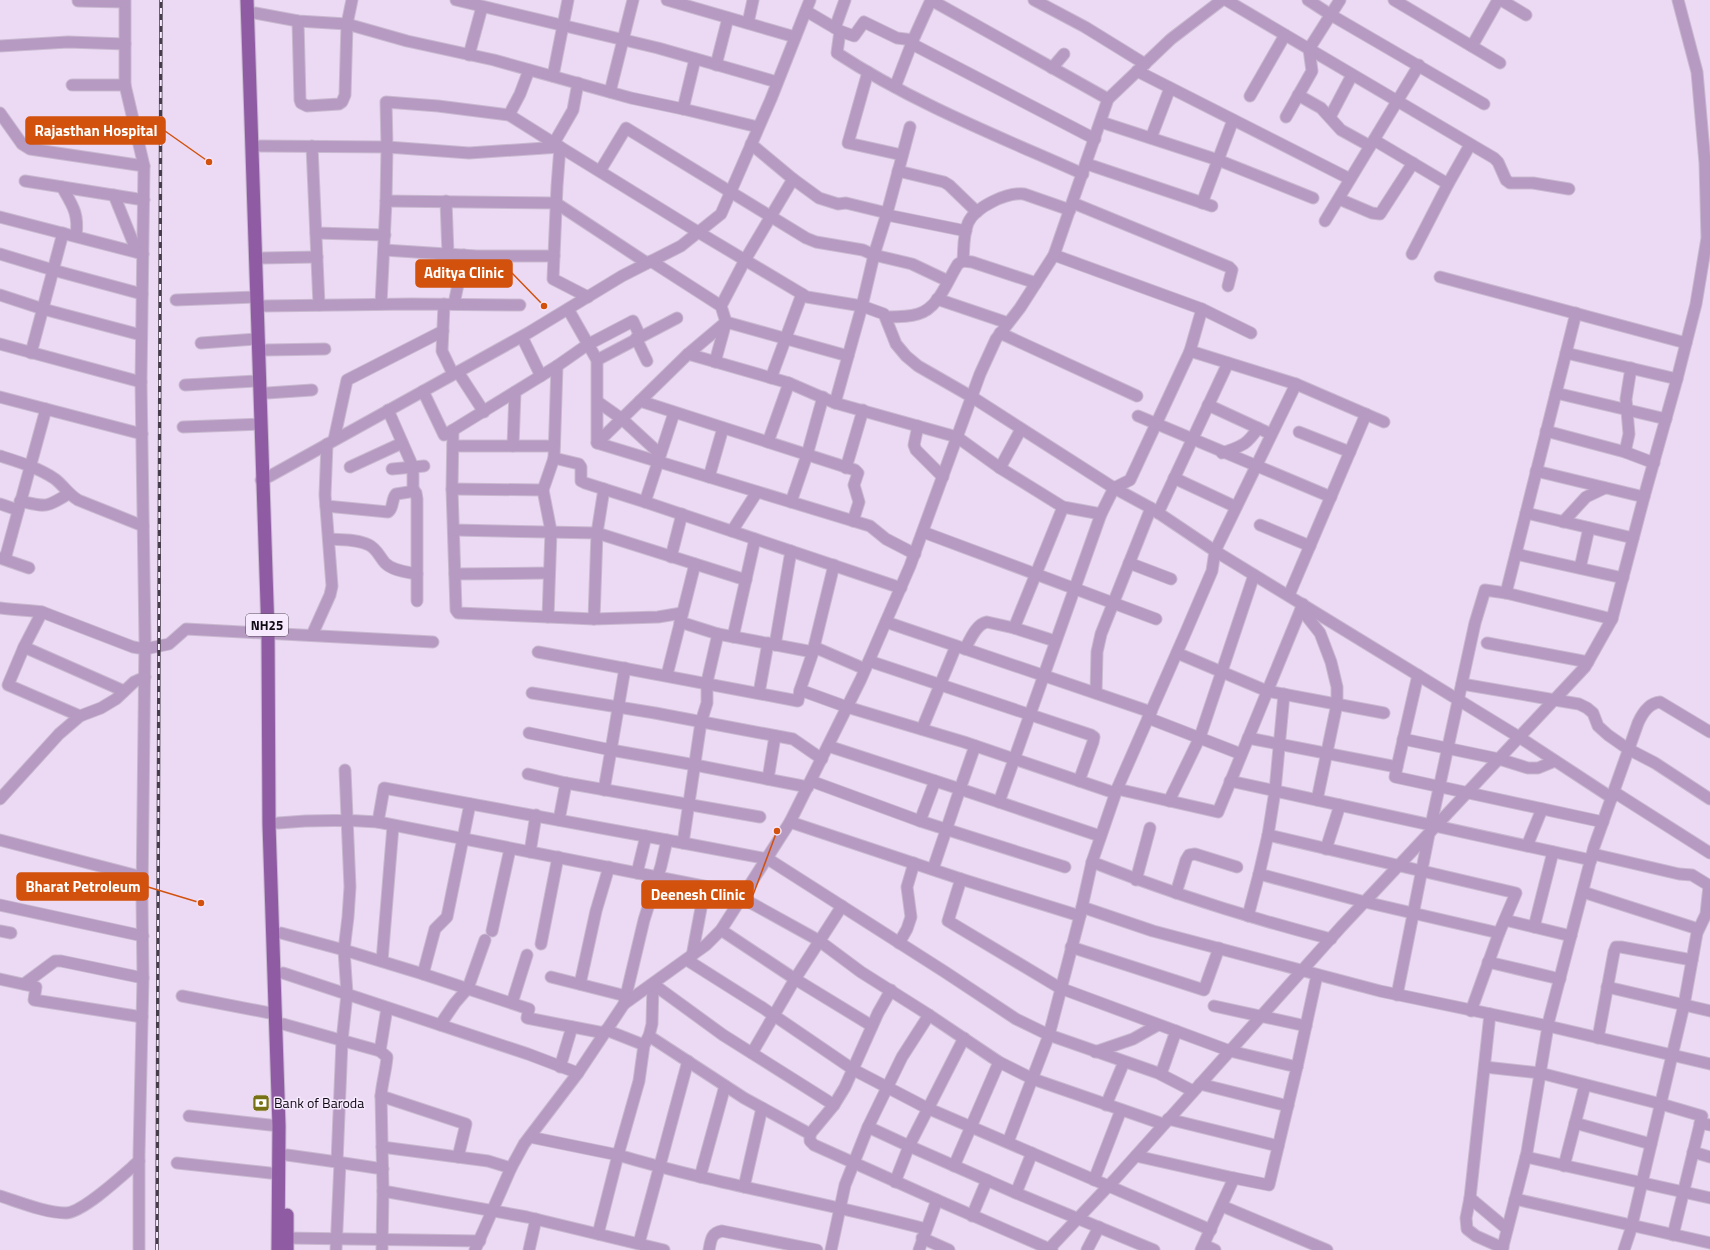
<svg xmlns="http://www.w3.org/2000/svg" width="1710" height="1250" font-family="'Titillium Web',sans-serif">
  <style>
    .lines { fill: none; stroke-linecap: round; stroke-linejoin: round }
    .minor-casing { stroke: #c9b9d0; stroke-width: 13 }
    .major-casing { stroke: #c9b9d0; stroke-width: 15 }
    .minor { stroke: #b69ac2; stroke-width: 11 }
    .major { stroke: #8f5ca4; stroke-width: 13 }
    .rail-casing { stroke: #463d4a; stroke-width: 3.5 }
    .rail { stroke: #f7e9fe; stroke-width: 2; stroke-dasharray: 6; stroke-linecap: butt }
    .labels { text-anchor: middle; stroke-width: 3; stroke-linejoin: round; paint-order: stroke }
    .shield { fill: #f7e9fe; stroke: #554c59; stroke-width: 1 }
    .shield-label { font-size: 13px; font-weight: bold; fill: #0f0912 }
    .poi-label { font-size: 14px; fill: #0f0912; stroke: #f7e9fe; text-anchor: start }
    .leader { fill: none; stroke: #d2510d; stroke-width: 1.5 }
    .callout-dot { fill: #d2510d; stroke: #f7e9fe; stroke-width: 1.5 }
    .callout { fill: #d2510d; stroke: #d2510d; stroke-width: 1.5 }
    .callout-label { font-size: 15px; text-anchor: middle; font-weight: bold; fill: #fff }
  </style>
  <rect width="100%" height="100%" fill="#ecdaf4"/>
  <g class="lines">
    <defs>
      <g id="minor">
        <polyline points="125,0 125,85 144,166 141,382 145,639 142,898 143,978 139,1155 139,1250"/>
        <polyline points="456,0 658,48 777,82"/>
        <polyline points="667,0 795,37"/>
        <polyline points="931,0 1108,99"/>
        <polyline points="1034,0 1085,27 1145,64"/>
        <polyline points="1226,0 1494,158 1498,162 1506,180 1510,183 1533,183 1569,189"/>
        <polyline points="1308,0 1331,15 1484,104"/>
        <polyline points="1394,0 1500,63"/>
        <polyline points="1501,0 1526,15"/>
        <polyline points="78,1 124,2"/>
        <path d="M806,11L840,31L837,53C913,103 1000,137 1083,174"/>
        <polyline points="255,13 298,21 347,24 407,41 494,60 631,98 683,109 758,127"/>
        <polyline points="298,21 300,100 301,103 307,106 339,104 342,102 345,95 347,24 352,0"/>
        <polyline points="748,23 753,0"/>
        <polyline points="835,28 845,0"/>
        <polyline points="840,31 854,36 864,22 897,38 913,40 931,0"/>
        <polyline points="912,44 1095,139"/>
        <polyline points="0,46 68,42 125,44"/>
        <polyline points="1472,46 1498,0"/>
        <polyline points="469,55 482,7"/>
        <polyline points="716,65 728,18"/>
        <polyline points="1052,68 1064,54"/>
        <polyline points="1137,71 1350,179"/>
        <polyline points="868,72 848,143 902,155"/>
        <polyline points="553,76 568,0"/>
        <polyline points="72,85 125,85"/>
        <polyline points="895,87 913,40"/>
        <polyline points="610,92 633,0"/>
        <polyline points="1298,95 1321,108 1341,130 1370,146"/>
        <polyline points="1250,96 1285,35"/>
        <polyline points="683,109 695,59"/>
        <polyline points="0,113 22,144 30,149 144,166"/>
        <polyline points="509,115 520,94 529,70"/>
        <polyline points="1286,117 1312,71 1309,49 1340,0"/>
        <polyline points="1330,117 1352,75"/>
        <polyline points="1101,122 1218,160 1313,198"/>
        <polyline points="910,127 887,213 874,255 862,306 835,403 957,437 1000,468 1063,507 1101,514 1114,488 1130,480 1190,351 1202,309"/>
        <polyline points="1151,138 1170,88"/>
        <polyline points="1374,140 1448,184"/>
        <polyline points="554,143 573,110 578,83"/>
        <polyline points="751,144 793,179"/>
        <polyline points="260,146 387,147 386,102 438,106 509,115 560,147 557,186 553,279 588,297"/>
        <polyline points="312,146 319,305"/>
        <polyline points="1087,164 1212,206"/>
        <polyline points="600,171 626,128 806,238 816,242 863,250 874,255 912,264 948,281"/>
        <polyline points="898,171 944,182 949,185 977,212"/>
        <polyline points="25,181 144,200"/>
        <path d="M62,187C73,206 79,214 76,236"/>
        <polyline points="114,195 137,252"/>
        <polyline points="1339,199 1372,213 1380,214 1413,163"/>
        <polyline points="386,201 556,203 647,263"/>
        <polyline points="446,201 448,254"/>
        <polyline points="1073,203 1229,267 1232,270 1228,286"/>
        <polyline points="1202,203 1233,120"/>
        <polyline points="887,215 966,231"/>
        <polyline points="0,217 143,254"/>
        <polyline points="1325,221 1419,65"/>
        <polyline points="316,233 385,235"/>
        <polyline points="384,250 477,256 554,256"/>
        <polyline points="0,254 53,270 142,294"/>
        <polyline points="1412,254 1448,184 1470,145"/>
        <polyline points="1054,255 1202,309 1251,333"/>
        <polyline points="263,258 317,257"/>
        <polyline points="651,261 721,306 726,322 715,362"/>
        <path d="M963,261C964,249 963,235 968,223C975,207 1007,192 1024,194L1070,210"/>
        <polyline points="1440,277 1686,343"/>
        <polyline points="0,295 43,309 141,335"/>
        <polyline points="937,299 1008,323"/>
        <polyline points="176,300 256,297"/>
        <polyline points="381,304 386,201 387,147 469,153 560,147 698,232 807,297 862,306 884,314 896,344 906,356 918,366 972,397 1114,488 1151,508 1215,551 1519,737 1612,798"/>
        <polyline points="444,304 442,351 453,374"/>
        <polyline points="454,304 464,255"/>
        <polyline points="264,306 411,304 520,305"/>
        <polyline points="721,306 745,260 793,179 819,198 838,204 846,203 887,213"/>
        <polyline points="568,309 597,360 597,443 688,354 789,383 835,403"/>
        <path d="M887,317C897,317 908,317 918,314C939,308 947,281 958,264L963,261L972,262L1036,283"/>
        <polyline points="1000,333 1137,396"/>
        <polyline points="522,337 541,376"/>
        <polyline points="636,338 647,361"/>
        <polyline points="201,343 257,339"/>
        <polyline points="0,344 141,382"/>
        <polyline points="266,350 325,349"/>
        <polyline points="1190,351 1296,384 1384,422"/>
        <polyline points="31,353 63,233"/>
        <polyline points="1566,353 1677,379"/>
        <polyline points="688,354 726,322 848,356"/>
        <polyline points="597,360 677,318"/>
        <polyline points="557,366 587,345 633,321 640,336"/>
        <polyline points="458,372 484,412"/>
        <polyline points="771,378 802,294"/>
        <polyline points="185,385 258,381"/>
        <polyline points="423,391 444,435 453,430 452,489 456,610 458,613 594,619 658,617 682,613"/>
        <polyline points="267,393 312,390"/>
        <polyline points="1556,393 1666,419"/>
        <polyline points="0,397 142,434"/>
        <polyline points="640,401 855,470 858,473 854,485 859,502 853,521"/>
        <polyline points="598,402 622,419 660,454"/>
        <polyline points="1208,405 1271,434"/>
        <polyline points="1138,416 1331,497"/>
        <polyline points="918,426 914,445 916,450 943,477"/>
        <polyline points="183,427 260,424"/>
        <polyline points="453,430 557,366 554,458 543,490 551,531 548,617"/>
        <polyline points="1546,431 1625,452 1654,463"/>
        <polyline points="1299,432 1350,452"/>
        <polyline points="334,440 347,380 443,331"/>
        <polyline points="768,442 789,383"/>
        <polyline points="597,443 870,526 886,539 915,554"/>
        <polyline points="453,446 554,446"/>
        <polyline points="513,446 515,392"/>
        <polyline points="1625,452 1629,434 1626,399 1631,368"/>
        <path d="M1222,453C1241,446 1246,446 1258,428"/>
        <path d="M0,456C19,462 39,468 55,479C64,486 68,494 78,500L143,526"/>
        <polyline points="554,458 579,464 581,467 581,481 585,483 645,502 901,588"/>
        <polyline points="350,467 402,443"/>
        <polyline points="846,468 863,410"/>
        <polyline points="1000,468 1021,429"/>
        <polyline points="392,469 424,466"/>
        <polyline points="1536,471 1644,497"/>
        <polyline points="709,477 723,428"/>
        <polyline points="1174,478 1236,507"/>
        <polyline points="261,480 270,476 528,333 622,276 681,246 721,214 771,99 810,0"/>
        <polyline points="413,489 416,493 417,499 417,601"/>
        <polyline points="452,489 543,490"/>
        <polyline points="604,489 597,533 746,580"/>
        <path d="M20,501C46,507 46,508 68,494"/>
        <polyline points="645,502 674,413"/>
        <polyline points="791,502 807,455 823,397"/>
        <polyline points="0,504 18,510"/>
        <path d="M326,506L388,512C394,508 391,500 396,494L409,492L413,489V467L388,410"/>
        <polyline points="1158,513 1228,363"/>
        <polyline points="1526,513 1633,538"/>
        <polyline points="1563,522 1586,497 1605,488"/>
        <polyline points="1260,525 1310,546"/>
        <polyline points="454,530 597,533 594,619"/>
        <polyline points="732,531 757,492"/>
        <polyline points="923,532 1156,619"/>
        <path d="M329,539C342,540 357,539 369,545C377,549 379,556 385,563C393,571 407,572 417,574"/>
        <polyline points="1516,554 1623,578"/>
        <polyline points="671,557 682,514"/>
        <polyline points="0,558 29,568"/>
        <polyline points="5,559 46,409"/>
        <polyline points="1129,563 1171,579"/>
        <polyline points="1580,568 1589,528"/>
        <polyline points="455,574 549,573"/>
        <polyline points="1506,593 1576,313"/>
        <polyline points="1289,595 1366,414"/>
        <path d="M0,608C14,610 28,610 42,612L133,647L145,649L169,644L186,629L433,642"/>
        <polyline points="1301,609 1320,633 1331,662 1337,687 1337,704 1317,800"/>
        <polyline points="42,612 24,647 8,685 80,716"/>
        <polyline points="886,622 1151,712"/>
        <polyline points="1014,628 1063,507"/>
        <polyline points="718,634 813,652 814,647 865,669"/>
        <polyline points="312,635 330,595 332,586 325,495 327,444"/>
        <polyline points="733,637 755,539"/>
        <polyline points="1487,643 1588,662"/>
        <polyline points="775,645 791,551"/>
        <polyline points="24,647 124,691"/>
        <polyline points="814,647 834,565"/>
        <path d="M965,649C970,640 976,624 987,622L1014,628L1055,641"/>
        <polyline points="538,652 798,701 800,690 847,707 964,742 1115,793"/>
        <polyline points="1177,653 1267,691 1384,713"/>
        <polyline points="869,661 1091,735 1094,737 1093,742 1079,781"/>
        <polyline points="667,675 695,564"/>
        <polyline points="1462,684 1555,700 1579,704 1587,708 1593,713 1598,726 1608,735 1628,749 1655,763 1710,799"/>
        <polyline points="800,690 813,652"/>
        <polyline points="532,693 655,713 793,739 822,759"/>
        <polyline points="759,693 768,643"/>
        <polyline points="1096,693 1097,652 1101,634 1151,508"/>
        <polyline points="1148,718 1241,754"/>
        <polyline points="922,729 956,646"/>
        <polyline points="529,733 611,750 625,668"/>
        <polyline points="1248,738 1397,767 1395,777 1603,822"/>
        <polyline points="1403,739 1499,759 1528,768 1538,768 1555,761"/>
        <polyline points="828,746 960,789 933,869"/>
        <polyline points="975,746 960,789 1100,836"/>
        <polyline points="1397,767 1418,675"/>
        <polyline points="528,774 566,783 760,817"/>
        <polyline points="768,779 775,736"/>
        <polyline points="811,781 920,821 1065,867"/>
        <polyline points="1230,781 1591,860"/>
        <polyline points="1117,789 1218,812 1303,604"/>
        <polyline points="604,790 611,750 695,765 808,787"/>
        <polyline points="1614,792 1710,853"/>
        <polyline points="0,799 59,734 80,716 101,708 116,699 134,682 145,677"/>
        <polyline points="1169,801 1200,737 1254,575"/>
        <polyline points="999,802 1101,514"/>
        <polyline points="559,820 566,783"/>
        <polyline points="920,821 935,781"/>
        <polyline points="378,822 744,894"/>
        <polyline points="790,822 961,879 1080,916 1092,862 1117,789 1185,634 1212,571 1215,551 1296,384"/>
        <path d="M278,823C312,820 345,820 378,822L384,788L683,843L701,722L707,703V682L718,634L680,622"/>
        <polyline points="1431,825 1475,623 1485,590 1506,593 1612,619"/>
        <polyline points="1268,835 1275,791 1284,694"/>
        <polyline points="0,840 142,877"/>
        <polyline points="683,843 768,859 945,972 1016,1019 1049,1035 1008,1142"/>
        <polyline points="1527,846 1542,809"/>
        <polyline points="1326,849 1340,805"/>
        <polyline points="530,852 536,815"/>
        <polyline points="1593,854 1679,874 1692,875 1710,886"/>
        <path d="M1092,862C1170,893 1250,918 1331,939"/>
        <polyline points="637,873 646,836"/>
        <polyline points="1259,874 1268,835 1516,893 1499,933 1471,1011"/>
        <polyline points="961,879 948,921 1060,988 1230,1051 1297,1067 1269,1185 1234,1178 1136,1156"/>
        <polyline points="1136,880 1150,828"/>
        <polyline points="1583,892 1698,929"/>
        <polyline points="1176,893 1186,860 1189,855 1195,854 1237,867"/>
        <polyline points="742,898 818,940 861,972 929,1015 999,1062 1033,1079 1163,1124"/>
        <polyline points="0,905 143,936"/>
        <polyline points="1082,907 1153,931 1380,991 1548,1026 1710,1064"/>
        <polyline points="1080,916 1049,1035 1158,1073 1193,1091"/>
        <polyline points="1248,916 1259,874 1365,902 1499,933"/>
        <polyline points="1505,920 1571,936"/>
        <polyline points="1534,927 1553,852"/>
        <polyline points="721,930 795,979 872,1026"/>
        <polyline points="0,931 11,933"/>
        <polyline points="492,931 510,849"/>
        <polyline points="281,933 344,950 348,917 350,887 345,770"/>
        <polyline points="899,943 907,929 911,917 907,887 914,863"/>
        <polyline points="541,944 558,857"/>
        <polyline points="1071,947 1204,990 1219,948"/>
        <polyline points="692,956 705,887"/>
        <polyline points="687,960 763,1008 854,1070 927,1108 1211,1230"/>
        <polyline points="382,961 393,826"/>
        <polyline points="1488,962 1560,979"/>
        <polyline points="283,973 528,1054 578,1073"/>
        <polyline points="423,974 435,929 447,917 470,804"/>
        <polyline points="551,977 626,996"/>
        <polyline points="0,979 36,987 34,1000 142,1017"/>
        <polyline points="24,984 55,961 61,961 143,978"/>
        <polyline points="580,984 596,911 609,867"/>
        <polyline points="1607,987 1710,1011"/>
        <polyline points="1397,995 1429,834"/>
        <polyline points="182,996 275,1014"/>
        <polyline points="512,1003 527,955"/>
        <polyline points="624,1004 644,920 661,866 667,840"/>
        <polyline points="1214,1006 1306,1026"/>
        <polyline points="1490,1014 1470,1198 1507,1229"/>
        <path d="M283,1024L380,1051L387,1057C386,1070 382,1083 381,1096L383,1191L382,1250"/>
        <polyline points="440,1025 455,1003 468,988 485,940"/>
        <polyline points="606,1030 644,1045"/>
        <polyline points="1598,1038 1614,952 1616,947 1621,947 1692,960"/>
        <polyline points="380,1051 387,1008"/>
        <polyline points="1095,1052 1133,1039 1158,1025"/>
        <polyline points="752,1053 795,979 842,906"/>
        <polyline points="560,1067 572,1027"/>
        <polyline points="1297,1067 1317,975"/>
        <polyline points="1485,1067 1540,1073 1661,1104 1702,1116 1673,1235"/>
        <polyline points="1161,1074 1176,1031"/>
        <polyline points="1200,1084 1288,1106"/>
        <polyline points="381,1096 466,1124 458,1157"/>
        <polyline points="834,1105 723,1035 653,984 652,1024 649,1036 744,1098 810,1134 810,1141 814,1145 937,1200 919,1250"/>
        <polyline points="1106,1105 1124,1062"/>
        <polyline points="189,1116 279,1126"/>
        <polyline points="1168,1119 1278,1146"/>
        <polyline points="1575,1123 1651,1144"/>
        <polyline points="1700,1123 1710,1125"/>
        <polyline points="868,1127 909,1146 964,1038"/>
        <polyline points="810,1134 834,1105 845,1087 878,1013 891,990"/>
        <polyline points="530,1137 618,1155 639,1081 644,1045 649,1036"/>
        <polyline points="382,1147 488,1161 511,1168"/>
        <polyline points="1693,1152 1710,1157"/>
        <polyline points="287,1155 337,1162 342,1041 347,994 344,950 423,974 529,1009 527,1018 604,1033"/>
        <polyline points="1526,1157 1710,1198"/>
        <polyline points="337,1162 383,1169"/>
        <polyline points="177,1163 279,1174"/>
        <polyline points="954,1166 999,1062"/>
        <polyline points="1564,1166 1585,1085"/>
        <polyline points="700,1177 725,1086"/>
        <polyline points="1094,1180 1121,1110"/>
        <polyline points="895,1182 909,1146 1016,1193 1154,1250"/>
        <polyline points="744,1187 762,1108"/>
        <polyline points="383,1191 527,1217 664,1250"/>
        <polyline points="1016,1193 1032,1153"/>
        <path d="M0,1196C19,1202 46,1213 66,1213C84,1212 124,1174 139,1161"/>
        <polyline points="1470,1198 1466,1218 1467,1229 1476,1236 1503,1248"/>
        <polyline points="1515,1199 1710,1243"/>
        <polyline points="937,1200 1052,1250"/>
        <polyline points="1222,1206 1327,1250"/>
        <polyline points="972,1216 987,1180"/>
        <path d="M598,1234L618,1155C719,1185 824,1202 926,1229"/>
        <polyline points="287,1238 480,1241"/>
        <polyline points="922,1238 949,1250"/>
        <polyline points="639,1243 688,1061"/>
        <polyline points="1204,1245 1215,1250"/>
        <polyline points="336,1250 340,1163"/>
        <polyline points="475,1250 511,1168 524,1144 578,1073 624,1004 706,945 721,930 790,822 861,679 910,566 980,374 996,339 1020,308 1054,255 1108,99 1171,39 1222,0"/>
        <polyline points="529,1250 536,1219"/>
        <path d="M709,1250C711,1240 711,1233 722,1231L817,1250"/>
        <polyline points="831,1250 845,1185 868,1127 902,1057 929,1015"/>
        <polyline points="1048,1250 1116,1178 1341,927 1585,667 1612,619 1644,497 1677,379 1696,304 1707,238 1705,163 1697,72 1678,0"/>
        <polyline points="1087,1250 1099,1227"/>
        <polyline points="1201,1250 1234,1178"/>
        <path d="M1502,1250L1527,1152L1549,1020L1594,847L1638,723C1642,714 1649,703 1660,702L1710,732"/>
        <polyline points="1624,1250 1631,1229 1684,1005 1697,933 1706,914 1709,886"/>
      </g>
      <g id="major">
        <polyline points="247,0 268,633 269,824 279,1126 278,1250"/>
        <polyline points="287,1215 287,1250"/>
      </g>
    </defs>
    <use href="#minor" class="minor-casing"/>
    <use href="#major" class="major-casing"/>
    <use href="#minor" class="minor"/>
    <use href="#major" class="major"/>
    <defs>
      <polyline id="rail" points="157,1250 161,0"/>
    </defs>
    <use href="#rail" class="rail-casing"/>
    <use href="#rail" class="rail"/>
  </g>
  <defs>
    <symbol id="bank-square" viewBox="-11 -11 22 22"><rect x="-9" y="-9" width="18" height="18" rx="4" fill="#777113" stroke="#f7e9fe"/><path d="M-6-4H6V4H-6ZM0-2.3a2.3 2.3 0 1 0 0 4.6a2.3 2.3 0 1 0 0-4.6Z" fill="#fff"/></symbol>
  </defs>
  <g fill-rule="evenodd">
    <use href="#bank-square" x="251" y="1093" width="20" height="20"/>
  </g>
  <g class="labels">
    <rect class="shield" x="246" y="614" width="42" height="22" rx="3"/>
    <g class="shield-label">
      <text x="267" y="630">NH25</text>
    </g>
    <g class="poi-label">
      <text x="274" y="1108">Bank of Baroda</text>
    </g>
  </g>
  <path class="leader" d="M209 162L165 131M544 306L512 273M201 903L148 887M777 831L753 895"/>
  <g class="callout-dot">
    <circle cx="209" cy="162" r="4"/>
    <circle cx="544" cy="306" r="4"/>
    <circle cx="201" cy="903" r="4"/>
    <circle cx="777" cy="831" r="4"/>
  </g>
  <g class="callout">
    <rect x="26" y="117" width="139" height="27" rx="4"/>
    <rect x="416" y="260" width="96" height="27" rx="4"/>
    <rect x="17" y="873" width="131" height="27" rx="4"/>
    <rect x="642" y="881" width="111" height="27" rx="4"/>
  </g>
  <g class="callout-label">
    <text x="96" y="136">Rajasthan Hospital</text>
    <text x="464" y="278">Aditya Clinic</text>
    <text x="83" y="892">Bharat Petroleum</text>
    <text x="698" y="900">Deenesh Clinic</text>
  </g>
</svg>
